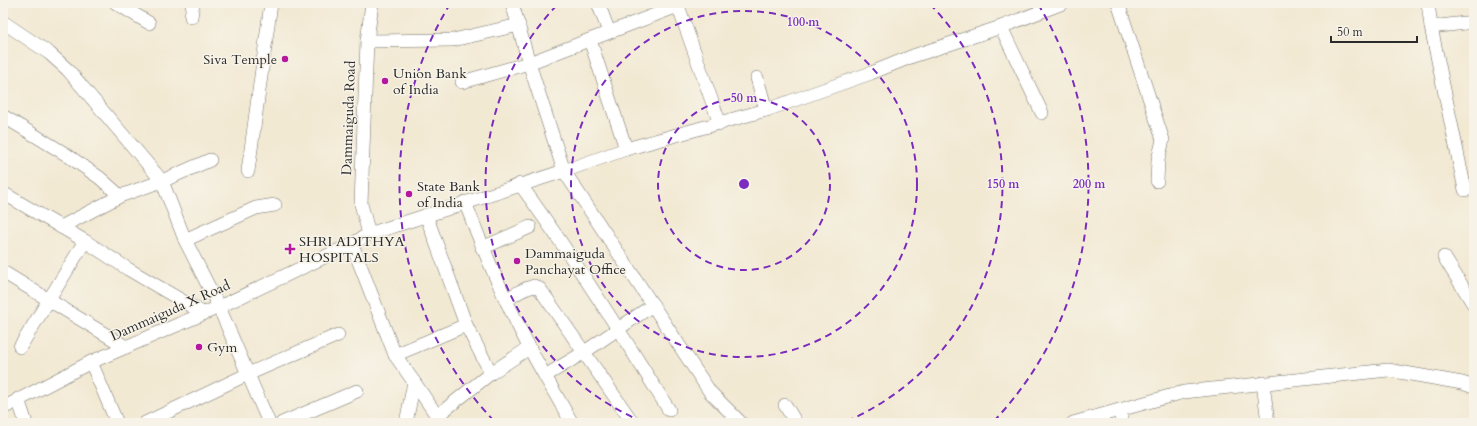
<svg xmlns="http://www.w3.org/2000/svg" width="1477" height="426" font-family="Cardo,serif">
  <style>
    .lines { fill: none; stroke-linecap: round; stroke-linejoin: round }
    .minor-casing { stroke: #716e66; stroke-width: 14 }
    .minor { stroke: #fff; stroke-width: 13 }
    .ring { fill: none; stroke: #7b2cbf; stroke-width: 2; stroke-dasharray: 7 5 }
    .poi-dot { fill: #b5179e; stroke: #f7f3e8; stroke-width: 1.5 }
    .labels { text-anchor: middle; stroke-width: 3; stroke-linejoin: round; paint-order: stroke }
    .poi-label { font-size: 14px; fill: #2b2b2b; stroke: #f7f3e8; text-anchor: start }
    .street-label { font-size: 14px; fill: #2b2b2b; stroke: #f7f3e8 }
    .centre { fill: #7b2cbf; stroke: #f7f3e8; stroke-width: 2 }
    .ring-label { font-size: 12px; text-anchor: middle; font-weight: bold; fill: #7b2cbf; stroke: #f7f3e8; stroke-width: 3; stroke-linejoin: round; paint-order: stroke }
  </style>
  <rect width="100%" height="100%" fill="#f7f3e8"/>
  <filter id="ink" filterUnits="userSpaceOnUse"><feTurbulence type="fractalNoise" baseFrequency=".025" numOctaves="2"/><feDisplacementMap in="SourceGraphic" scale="8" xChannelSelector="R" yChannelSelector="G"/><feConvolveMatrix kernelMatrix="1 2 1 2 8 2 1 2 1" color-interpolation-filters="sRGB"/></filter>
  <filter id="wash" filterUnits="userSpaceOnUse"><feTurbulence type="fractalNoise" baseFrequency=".012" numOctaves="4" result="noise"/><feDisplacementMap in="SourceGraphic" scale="16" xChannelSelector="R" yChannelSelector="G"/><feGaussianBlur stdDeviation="0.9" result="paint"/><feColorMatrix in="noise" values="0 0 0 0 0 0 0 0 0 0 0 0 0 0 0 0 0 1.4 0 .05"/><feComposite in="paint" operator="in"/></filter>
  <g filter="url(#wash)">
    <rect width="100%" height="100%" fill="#f2e9d3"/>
  </g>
  <g filter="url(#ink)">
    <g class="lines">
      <defs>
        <g id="minor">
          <polyline points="116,3 149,23"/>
          <polyline points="512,3 529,63 564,171 710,392 741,423"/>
          <polyline points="598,3 609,32"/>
          <polyline points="677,3 720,124"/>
          <polyline points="1118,3 1163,140 1158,160 1157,181"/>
          <polyline points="1428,3 1431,27 1465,190 1474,188"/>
          <polyline points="191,17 193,3"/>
          <polyline points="3,22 49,53 68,70 162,181 185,240 219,307 269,423"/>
          <polyline points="1001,27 1042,113"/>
          <polyline points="1431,27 1474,22"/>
          <polyline points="590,40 626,149"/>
          <polyline points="367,41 453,40 519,25"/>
          <polyline points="757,78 766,110"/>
          <polyline points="462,82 529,63 678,6"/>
          <polyline points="3,116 67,155 100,178 120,196 162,181 210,160"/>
          <polyline points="248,171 271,3"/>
          <path d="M520,184C573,257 621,333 669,410"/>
          <polyline points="3,193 85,241 128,269 203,313"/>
          <path d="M465,202C488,262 513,321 545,376L583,353L653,305"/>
          <polyline points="426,215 466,325 491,373"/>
          <polyline points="61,227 120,196"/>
          <polyline points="369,234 361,204 367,41 372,3"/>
          <polyline points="185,240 256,208 275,205"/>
          <polyline points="352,244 395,355 414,382 406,423"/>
          <polyline points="482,248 530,227"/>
          <polyline points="1444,257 1474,305"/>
          <polyline points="3,272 126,347"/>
          <path d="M506,301C515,293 523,289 534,286L540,289L633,423"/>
          <polyline points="20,347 85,241"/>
          <polyline points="395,355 466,325"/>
          <polyline points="91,362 117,423"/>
          <polyline points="545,376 572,423"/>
          <polyline points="414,382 437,416 491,373 529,348"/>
          <polyline points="1263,383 1268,423"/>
          <polyline points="18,399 26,423"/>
          <polyline points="785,405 796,423"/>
          <polyline points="3,408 91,362 219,307 352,244 369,234 564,171 626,149 766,110 871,73 913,56 1001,27 1063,3"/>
          <polyline points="1119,410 1123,423"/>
          <polyline points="145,423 248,374 338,335"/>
          <polyline points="282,423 357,391"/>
          <polyline points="1073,423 1184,392 1388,370 1462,383 1474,387"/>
        </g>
      </defs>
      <use href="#minor" class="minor-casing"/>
      <use href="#minor" class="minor"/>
    </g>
  </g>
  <g class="ring">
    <circle cx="744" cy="184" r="86"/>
    <circle cx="744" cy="184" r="173"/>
    <path d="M643 422A259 259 0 0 1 558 4M930 4A259 259 0 0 1 845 422"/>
    <path d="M494 421A345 345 0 0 1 450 4M1038 4A345 345 0 0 1 994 421"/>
  </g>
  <g class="poi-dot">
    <circle cx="285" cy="59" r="4"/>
    <circle cx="385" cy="81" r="4"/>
    <circle cx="409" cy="194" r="4"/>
    <path d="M288 243h4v4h4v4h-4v4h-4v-4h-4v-4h4z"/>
    <circle cx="517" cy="261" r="4"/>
    <circle cx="199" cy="347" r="4"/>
  </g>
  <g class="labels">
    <g class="poi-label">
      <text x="277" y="64" text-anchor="end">Siva Temple</text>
      <text x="393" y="78">Union Bank<tspan x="393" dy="16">of India</tspan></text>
      <text x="417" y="191">State Bank<tspan x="417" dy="16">of India</tspan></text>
      <text x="299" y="246">SHRI ADITHYA<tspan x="299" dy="16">HOSPITALS</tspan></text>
      <text x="525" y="258">Dammaiguda<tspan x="525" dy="16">Panchayat Office</tspan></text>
      <text x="207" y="352">Gym</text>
    </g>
    <g class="street-label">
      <text transform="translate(348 118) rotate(-88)" y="5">Dammaiguda Road</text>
      <text transform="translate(170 310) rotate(-24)" y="5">Dammaiguda X Road</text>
    </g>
  </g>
  <circle cx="744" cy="184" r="6" class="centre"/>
  <g class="ring-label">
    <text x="803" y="26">100 m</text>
    <text x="744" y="102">50 m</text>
    <text x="1003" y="188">150 m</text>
    <text x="1089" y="188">200 m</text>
  </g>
  <rect width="1477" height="426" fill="none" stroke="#f7f3e8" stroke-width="16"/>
  <path d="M1331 36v6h86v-6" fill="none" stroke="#2b2b2b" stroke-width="2"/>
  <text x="1337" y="36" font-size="12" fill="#2b2b2b" stroke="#f7f3e8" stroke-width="3" paint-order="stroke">50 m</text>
</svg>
